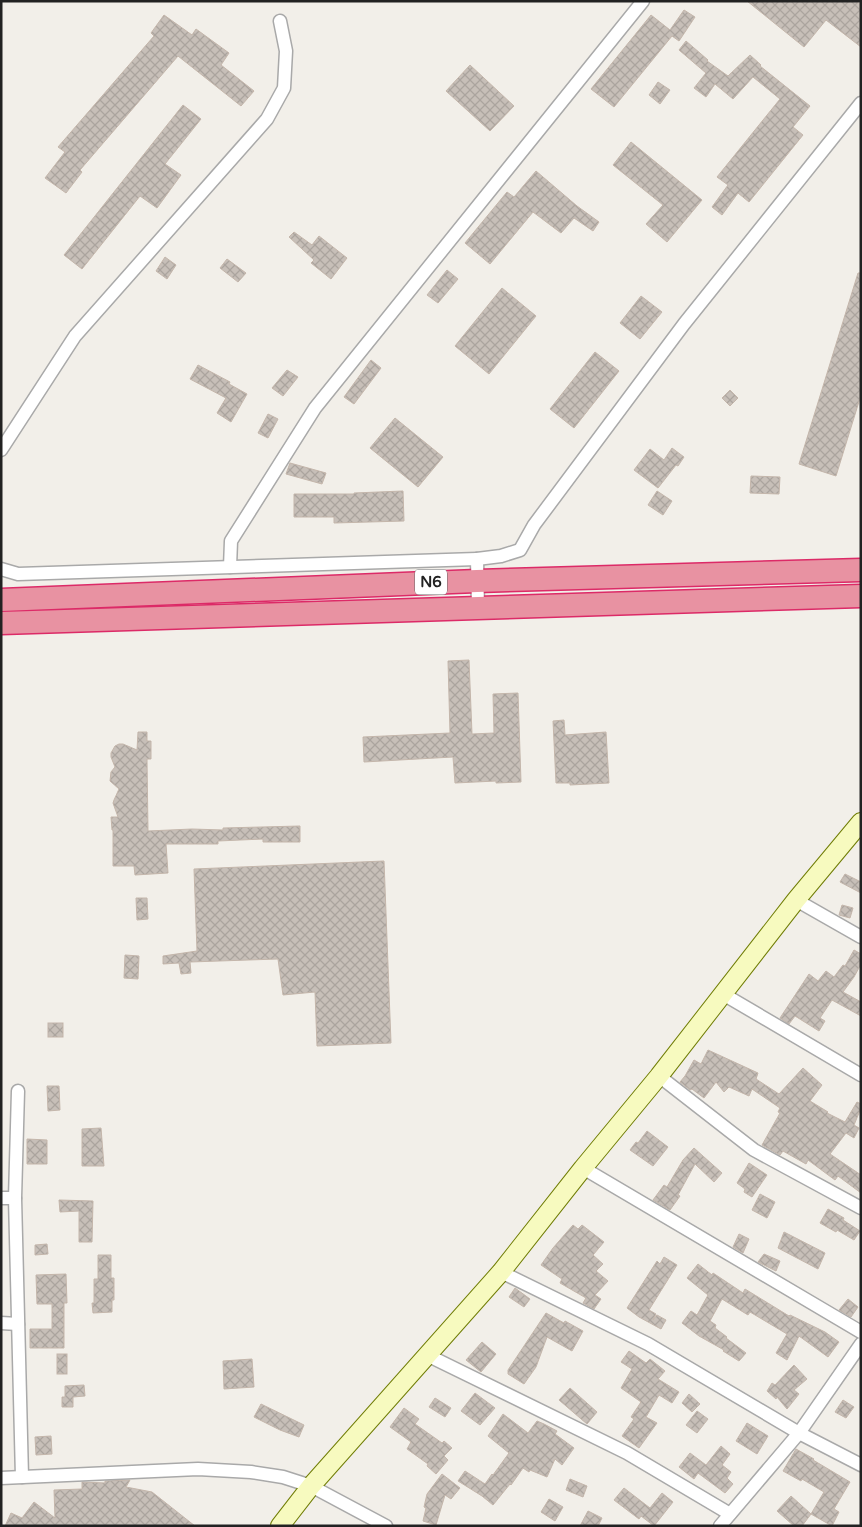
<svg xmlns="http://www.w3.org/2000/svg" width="862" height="1527" font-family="'Varela Round',sans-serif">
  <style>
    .building { fill: url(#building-cross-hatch); stroke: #c4b6ab }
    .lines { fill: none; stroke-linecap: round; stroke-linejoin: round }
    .street-casing { stroke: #a9a9a9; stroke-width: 15 }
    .secondary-casing { stroke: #707d05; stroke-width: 20 }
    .highway-casing { stroke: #dc2a67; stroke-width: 25 }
    .street { stroke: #fff; stroke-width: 12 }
    .secondary { stroke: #f7fabf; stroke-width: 18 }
    .highway { stroke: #e892a2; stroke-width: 22 }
    .labels { text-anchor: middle; stroke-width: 5; stroke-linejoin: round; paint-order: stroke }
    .shield { fill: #fff; stroke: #646464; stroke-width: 1 }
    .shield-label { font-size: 15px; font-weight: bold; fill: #222 }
  </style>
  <defs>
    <pattern id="building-cross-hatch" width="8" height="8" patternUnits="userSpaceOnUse" patternTransform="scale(1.25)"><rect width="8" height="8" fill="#c7bfb8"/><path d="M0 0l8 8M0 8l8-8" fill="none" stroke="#aba49e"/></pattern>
  </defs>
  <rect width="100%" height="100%" fill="#f2efe9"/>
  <g class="building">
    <polygon points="747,1 856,1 861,5 861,47 826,20 804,47"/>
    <polygon points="684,10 695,17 679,41 672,36 614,107 591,89 651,15 670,30"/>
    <polygon points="164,15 192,35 196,29 229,53 221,65 254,91 241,106 178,56 80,170 82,172 66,193 45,178 65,152 58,147 154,36 151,33"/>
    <polygon points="686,41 708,60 707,61 728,76 750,55 761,65 760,66 810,106 793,127 803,135 749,202 738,193 722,215 712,207 728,185 717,177 780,99 753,77 733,99 715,84 706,97 694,88 706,73 679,50"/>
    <polygon points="470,65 514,106 490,131 446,91"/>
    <polygon points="658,82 670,90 660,104 649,95"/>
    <polygon points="183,105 201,119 165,164 181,175 157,208 140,196 82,269 64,255"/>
    <polygon points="631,142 702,200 667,242 646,224 663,205 613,165"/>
    <polygon points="536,171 577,206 599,222 593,231 574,218 561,233 533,212 490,264 465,243 507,192 514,197"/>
    <polygon points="294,232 312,245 319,236 347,258 331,279 311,263 314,260 289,237"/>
    <polygon points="165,257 176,265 167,279 156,271"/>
    <polygon points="227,259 246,273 238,282 220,268"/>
    <polygon points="447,270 458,279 438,303 427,295"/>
    <polygon points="858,273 861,273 861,395 836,476 799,464"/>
    <polygon points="502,288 536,316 489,374 455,346"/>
    <polygon points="641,296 662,312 640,339 620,323"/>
    <polygon points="595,352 619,371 574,428 550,409"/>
    <polygon points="371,360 381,368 354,404 344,397"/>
    <polygon points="198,365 230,382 229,384 247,394 231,422 217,413 226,398 190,379"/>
    <polygon points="287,370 298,377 283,396 272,388"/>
    <polygon points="730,390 738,398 730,406 722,398"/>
    <polygon points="268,414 278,419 268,438 258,433"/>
    <polygon points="395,418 443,457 418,487 370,448"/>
    <polygon points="672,448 684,457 678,466 676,465 658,488 634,470 650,449 664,460"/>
    <polygon points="290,463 326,473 322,484 286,474"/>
    <polygon points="751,476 780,477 779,494 750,493"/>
    <polygon points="403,491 404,521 334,523 334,517 294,517 294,494 354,494 354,493"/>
    <polygon points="657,491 672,501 663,515 648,505"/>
    <polygon points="469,660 472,734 494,733 493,694 518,693 521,782 496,783 496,781 455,783 453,757 364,762 363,737 450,733 448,661"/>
    <polygon points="564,720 565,735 606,732 609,783 570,785 570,783 556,783 553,721"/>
    <polygon points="138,732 147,732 147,741 151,741 151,759 147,759 148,831 192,829 223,830 223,828 300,826 300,842 263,842 263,839 218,841 218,844 166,844 168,873 135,875 134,866 113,866 113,830 112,830 111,817 118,817 113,803 114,800 119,789 110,781 111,772 115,767 111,757 111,753 115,746 119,744 123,744 137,750"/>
    <polygon points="384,861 391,1043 317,1046 315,992 283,995 278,959 190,962 191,973 181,974 179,963 163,964 163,956 197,951 194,869"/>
    <polygon points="845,874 861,882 861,893 840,882"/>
    <polygon points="136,898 147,898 148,919 137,920"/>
    <polygon points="842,905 853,908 850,918 839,915"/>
    <polygon points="854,950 861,954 861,964 854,977 843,992 861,1002 861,1016 832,1000 820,1018 825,1021 819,1031 795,1016 789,1024 780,1018 809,974 818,981 826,971 834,977 843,965 845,966"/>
    <polygon points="125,955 139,956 138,979 124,978"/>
    <rect x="48" y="1023" width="15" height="14"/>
    <polygon points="708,1050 758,1073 756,1079 779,1094 803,1068 822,1085 810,1101 828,1112 827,1113 845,1122 857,1102 861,1104 861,1108 854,1125 859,1128 854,1138 846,1133 830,1154 861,1175 861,1193 838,1176 835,1180 808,1160 806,1164 783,1151 780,1155 762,1145 780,1113 778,1112 780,1108 752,1089 749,1096 729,1087 724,1092 716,1082 704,1098 692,1089 690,1090 680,1082 685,1076 694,1060 701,1064"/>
    <polygon points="47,1086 59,1086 60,1110 48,1111"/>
    <polygon points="101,1128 104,1166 82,1166 82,1129"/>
    <polygon points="647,1131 668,1147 653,1166 630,1150 636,1142 638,1143"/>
    <polygon points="27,1139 47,1140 47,1164 27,1164"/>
    <polygon points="694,1148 722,1173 714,1182 695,1164 678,1195 680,1196 670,1210 653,1200 664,1185 667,1187 683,1160"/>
    <polygon points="749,1163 767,1175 752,1197 744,1192 745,1189 737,1183"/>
    <polygon points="760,1194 775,1202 767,1218 752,1210"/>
    <polygon points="59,1200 93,1201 92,1242 79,1242 79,1211 60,1212"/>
    <polygon points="828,1209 844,1218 843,1220 860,1231 854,1240 837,1230 836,1232 820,1223"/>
    <polygon points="573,1225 578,1229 582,1225 604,1242 593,1255 603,1264 596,1271 608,1281 595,1295 601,1299 594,1309 583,1303 586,1298 560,1283 562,1279 541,1265 553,1248"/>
    <polygon points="784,1232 825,1253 818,1269 778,1248"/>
    <polygon points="739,1234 749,1239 743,1253 733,1247"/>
    <polygon points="47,1244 48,1254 35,1255 35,1245"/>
    <polygon points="764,1254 780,1261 776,1271 758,1262"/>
    <polygon points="98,1255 111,1255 111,1278 114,1278 114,1300 112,1300 112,1312 93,1313 92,1303 94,1303 94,1279 98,1279"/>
    <polygon points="664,1257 677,1265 649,1310 656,1314 653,1320 657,1315 666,1320 661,1329 639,1317 627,1308 657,1261 660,1264"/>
    <polygon points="698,1264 712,1275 713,1273 743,1293 745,1289 789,1316 790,1315 825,1332 839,1342 828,1357 799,1336 787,1360 776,1353 787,1334 750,1312 748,1315 722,1299 710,1321 716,1325 715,1328 727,1337 726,1338 746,1353 739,1361 723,1351 724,1350 699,1336 682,1323 691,1311 697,1315 708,1295 687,1278"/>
    <polygon points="66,1274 67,1303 64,1303 64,1348 30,1348 30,1329 52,1329 52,1304 37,1304 36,1275"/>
    <polygon points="515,1288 530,1299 524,1307 509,1297"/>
    <polygon points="848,1299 858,1307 851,1317 839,1310"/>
    <polygon points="546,1313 564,1323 565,1321 583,1331 572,1351 547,1337 536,1367 524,1384 508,1374 508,1370"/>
    <polygon points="482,1342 496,1354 481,1372 466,1360"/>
    <polygon points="629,1351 646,1363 650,1359 665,1371 658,1379 679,1392 672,1403 659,1395 646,1417 657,1423 639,1448 622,1436 634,1419 631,1417 641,1402 621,1388 632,1369 621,1362"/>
    <rect x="57" y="1354" width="10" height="20"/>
    <polygon points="252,1359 254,1387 224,1389 223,1361"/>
    <polygon points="794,1365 807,1379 794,1390 799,1394 787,1409 777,1397 776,1399 767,1391 772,1383 775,1385"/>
    <polygon points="84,1385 85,1396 73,1397 73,1407 62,1407 62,1397 65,1397 65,1386"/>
    <polygon points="570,1388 597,1412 587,1424 559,1400"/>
    <polygon points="475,1393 495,1408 480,1425 461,1411"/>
    <polygon points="689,1394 700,1404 692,1412 682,1403"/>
    <polygon points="435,1398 451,1408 445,1417 429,1407"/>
    <polygon points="843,1400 854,1407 846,1418 835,1412"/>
    <polygon points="261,1404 304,1425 299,1437 280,1430 254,1417"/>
    <polygon points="404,1408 419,1419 415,1424 442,1443 444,1441 452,1448 444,1456 448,1460 436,1474 427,1466 428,1464 407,1449 411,1442 390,1427"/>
    <polygon points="697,1411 708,1419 697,1433 686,1425"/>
    <polygon points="503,1414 528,1433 537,1421 544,1424 557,1431 555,1434 574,1448 562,1465 555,1459 547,1477 530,1470 529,1472 523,1468 511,1485 510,1484 493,1505 482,1496 458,1481 465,1471 485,1484 492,1474 493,1475 509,1453 488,1436"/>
    <polygon points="747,1423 768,1436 757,1454 736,1441"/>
    <polygon points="51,1436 52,1454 36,1455 35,1437"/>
    <polygon points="721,1446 730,1454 722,1465 731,1472 727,1478 733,1484 725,1493 698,1473 694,1479 679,1467 690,1453 706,1465"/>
    <polygon points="796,1449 814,1459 813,1460 850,1482 834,1509 839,1512 832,1526 811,1514 824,1492 802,1479 801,1481 783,1471"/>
    <polygon points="442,1474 460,1488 451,1499 445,1495 436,1525 423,1521 426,1508 424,1507 427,1494"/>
    <polygon points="570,1479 587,1486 583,1497 566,1490"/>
    <polygon points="130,1480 126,1487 152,1492 195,1526 5,1526 11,1513 22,1518 34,1502 55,1518 54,1490 82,1489 82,1482 105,1483 105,1481"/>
    <polygon points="624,1488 650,1508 662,1493 673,1502 654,1526 641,1516 639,1519 614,1500"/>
    <polygon points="791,1496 811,1514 802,1526 794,1526 777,1511"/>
    <polygon points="549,1499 563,1507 555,1521 541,1512"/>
    <polygon points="588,1511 602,1518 598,1526 580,1526"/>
  </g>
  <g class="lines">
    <defs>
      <g id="street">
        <polyline points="1,450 75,336 267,119 284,88 286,51 280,21"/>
        <polyline points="477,559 501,556 520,550 534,525 684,324 861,103"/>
        <polyline points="230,567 231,541 315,408 643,1"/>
        <polyline points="1,569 18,574 477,559 478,608"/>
        <polyline points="796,900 861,937"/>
        <polyline points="723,994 861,1075"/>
        <polyline points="659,1076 754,1150 861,1208"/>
        <polyline points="18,1091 15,1198 22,1477"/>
        <polyline points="583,1168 861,1332"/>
        <polyline points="1,1198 15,1198"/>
        <polyline points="501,1272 648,1344 799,1433 861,1465"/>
        <polyline points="1,1323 18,1324"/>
        <polyline points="427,1355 627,1453 730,1514"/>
        <polyline points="1,1478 198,1469 251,1472 283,1477 311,1486 386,1526"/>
        <polyline points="720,1526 799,1433 861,1344"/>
      </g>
      <polyline id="secondary" points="280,1526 311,1486 501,1272 583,1168 659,1076 796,900 861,822"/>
      <g id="highway">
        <polyline points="1,600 477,581 861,570"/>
        <polyline points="1,623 861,596"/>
      </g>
    </defs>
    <use href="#street" class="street-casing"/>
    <use href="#secondary" class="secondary-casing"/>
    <use href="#highway" class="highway-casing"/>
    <use href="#street" class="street"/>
    <use href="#secondary" class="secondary"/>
    <use href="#highway" class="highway"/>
  </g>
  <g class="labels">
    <rect class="shield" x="415" y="569.5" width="32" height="25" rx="4"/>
    <g class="shield-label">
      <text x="431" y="587">N6</text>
    </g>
  </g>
  <rect width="862" height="1527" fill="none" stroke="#222222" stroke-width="5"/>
</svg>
